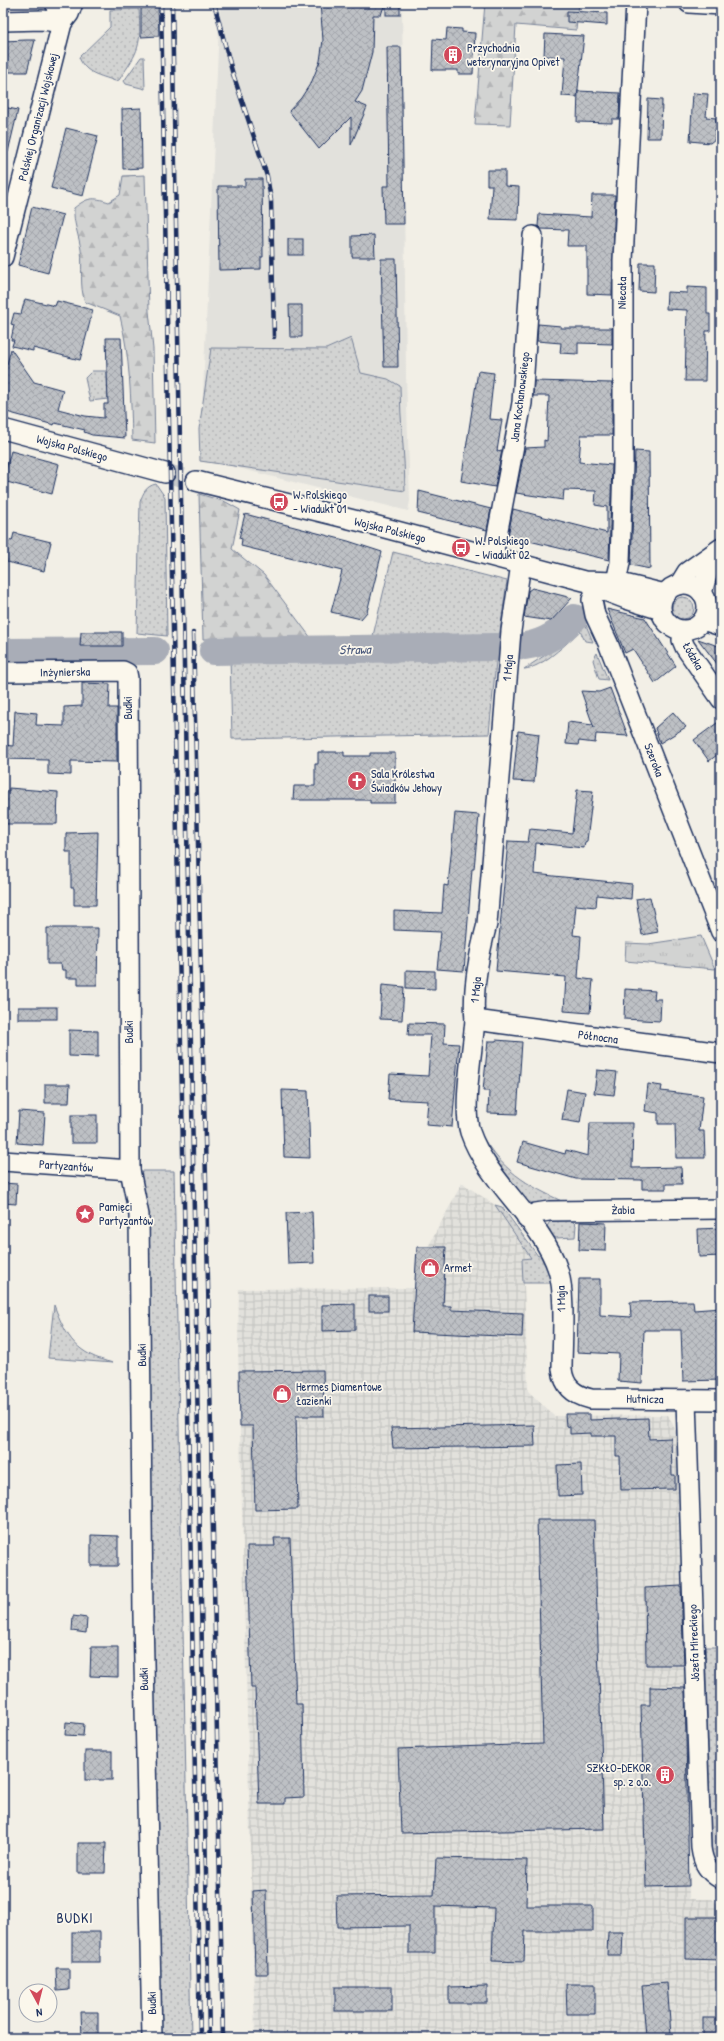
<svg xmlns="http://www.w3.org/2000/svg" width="724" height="2041" font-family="'Patrick Hand',sans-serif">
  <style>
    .built { fill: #e2e1dc }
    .industrial { fill: url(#industrial-grid) }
    .grass { fill: url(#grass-dots); stroke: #768198 }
    .forest { fill: url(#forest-firs); stroke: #768198 }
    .park { fill: url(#park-tufts); stroke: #768198 }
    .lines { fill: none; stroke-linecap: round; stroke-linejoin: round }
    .river { stroke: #a9adb7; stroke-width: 28 }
    .building { fill: url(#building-cross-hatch); stroke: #1b2f5e }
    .minor-tunnel { stroke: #c7c9cb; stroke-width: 19; stroke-dasharray: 19 10; stroke-linecap: butt }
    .minor-casing { stroke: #1b2f5e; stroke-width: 22 }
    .minor { stroke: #fbf7ec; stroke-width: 19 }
    .rail-casing { stroke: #1b2f5e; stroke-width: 4.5 }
    .rail { stroke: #fbf7ec; stroke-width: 3; stroke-dasharray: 9; stroke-linecap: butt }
    .labels { text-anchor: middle; stroke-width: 3.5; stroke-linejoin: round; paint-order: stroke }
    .poi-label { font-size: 12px; fill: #1b2f5e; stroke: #fbf7ec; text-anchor: start }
    .street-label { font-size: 12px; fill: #1b2f5e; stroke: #fbf7ec }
    .water-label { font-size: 13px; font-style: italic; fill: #465579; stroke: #fbf7ec }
    .quarter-label { font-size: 14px; letter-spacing: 1px; fill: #1b2f5e; stroke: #fbf7ec }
  </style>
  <defs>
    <pattern id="industrial-grid" width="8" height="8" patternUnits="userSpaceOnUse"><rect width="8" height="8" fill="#e2e1dc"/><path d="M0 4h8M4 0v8" fill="none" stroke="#c1c1bf"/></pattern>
    <pattern id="grass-dots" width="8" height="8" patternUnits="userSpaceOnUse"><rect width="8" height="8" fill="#d2d3d2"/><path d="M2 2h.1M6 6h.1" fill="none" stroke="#b4b5b7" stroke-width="1.8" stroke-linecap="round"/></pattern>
    <pattern id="forest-firs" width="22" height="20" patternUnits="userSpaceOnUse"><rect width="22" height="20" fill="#d2d3d2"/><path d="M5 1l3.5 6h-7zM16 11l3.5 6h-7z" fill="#b4b5b7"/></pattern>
    <pattern id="park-tufts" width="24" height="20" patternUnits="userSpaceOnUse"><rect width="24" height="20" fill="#d2d3d2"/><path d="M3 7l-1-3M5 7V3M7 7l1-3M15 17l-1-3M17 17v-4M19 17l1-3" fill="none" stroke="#b4b5b7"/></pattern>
    <pattern id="building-cross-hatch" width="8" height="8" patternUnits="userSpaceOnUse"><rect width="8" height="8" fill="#bdc0c4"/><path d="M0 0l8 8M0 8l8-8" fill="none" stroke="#a2a5ab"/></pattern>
  </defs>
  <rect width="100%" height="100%" fill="#f2efe6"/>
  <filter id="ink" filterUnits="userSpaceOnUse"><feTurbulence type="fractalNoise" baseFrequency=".025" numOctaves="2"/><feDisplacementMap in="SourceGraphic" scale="8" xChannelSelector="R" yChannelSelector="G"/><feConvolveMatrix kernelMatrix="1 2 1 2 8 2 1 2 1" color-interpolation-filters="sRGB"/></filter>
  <g filter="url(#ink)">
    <polygon class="built" points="220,3 402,3 406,376 410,501 408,511 230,466 200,461"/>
    <polygon class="industrial" points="462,1183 495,1205 531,1259 523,1259 528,1391 554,1416 668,1415 677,1433 685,1688 689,1899 712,1899 721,1907 721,2038 255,2038 238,1345 239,1289 414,1288 417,1247 428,1247"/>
    <g class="grass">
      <path d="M139,9C141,47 140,49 119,80L115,81C100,75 85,74 79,57L110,27V10Z"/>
      <polygon points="141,57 144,57 145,89 126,84 124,81"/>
      <path d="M351,338L361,373L388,379L400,386C400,421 405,455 405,491L200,461L199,429L211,348L326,349Z"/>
      <polygon points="92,371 107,371 108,399 90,401 85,378"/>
      <path d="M156,484L165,497L167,636L137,633L140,502C143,493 146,486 156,484Z"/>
      <polygon points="393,552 507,581 499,639 372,640"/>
      <circle cx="683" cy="608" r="11"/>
      <path d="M586,625L593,642L585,641L580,631C567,643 542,668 524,669L553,650Z"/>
      <polygon points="497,651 489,734 232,739 230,656"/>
      <polygon points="597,653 608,680 599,679 593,660"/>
      <path d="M479,1131C501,1170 526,1185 566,1203H530L521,1199L481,1140Z"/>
      <polygon points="140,1171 174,1171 191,2038 161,2038"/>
      <polygon points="495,1205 502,1207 538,1256 542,1255 553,1283 523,1283 522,1259 531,1258"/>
      <polygon points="573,1216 573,1222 576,1225 575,1237 556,1238 552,1236 549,1237 546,1228 551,1220"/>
      <path d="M54,1305C67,1339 77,1354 113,1363L48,1358Z"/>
      <polygon points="705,1647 721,1647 721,1869 712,1866"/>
    </g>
    <g class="forest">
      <polygon points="485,3 579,3 576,30 516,25 510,125 475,124"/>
      <path d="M145,175L149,311L153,349L155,443L132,440C131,398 130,357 120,316L85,302C79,286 83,267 81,250C79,235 73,223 74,208C88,197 93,197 109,202L120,195L123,176Z"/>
      <polygon points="199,494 226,502 240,510 232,549 264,575 314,642 203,639"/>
    </g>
    <polygon class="park" points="701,936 715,969 625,961 626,943 648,944"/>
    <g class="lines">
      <g class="river">
        <path d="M525,646C546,643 559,633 574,618"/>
        <polyline points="213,651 496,647"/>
        <polyline points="3,652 155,651"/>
      </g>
    </g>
    <g class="building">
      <polygon points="141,3 158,3 159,36 141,37"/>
      <polygon points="320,3 385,3 381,15 373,15 372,52 362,91 355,102 367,107 351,145 351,117 319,149 289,111 301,98 312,81 320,61 323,40"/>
      <rect x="386" y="3" width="14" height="12"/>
      <polygon points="567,11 607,13 607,25 567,22"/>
      <polygon points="447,28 462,29 462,32 475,33 473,74 458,74 458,70 432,70 433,39 446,40"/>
      <polygon points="545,34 584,36 577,97 562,96 565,57 544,56"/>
      <polygon points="26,40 35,40 27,72 3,72 3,41"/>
      <polygon points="387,47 401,47 404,224 384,224 383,186 389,186"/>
      <polygon points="578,91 620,93 619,119 612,119 612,123 577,122"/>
      <polygon points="693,93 708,94 706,117 716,118 716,122 719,126 715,130 715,139 710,143 690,141"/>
      <polygon points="648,99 662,100 661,138 647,138"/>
      <polygon points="3,107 18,110 8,152 3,151"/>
      <polygon points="141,108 142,168 123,169 122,109"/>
      <polygon points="66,128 98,136 83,196 51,188"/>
      <polygon points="487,170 505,170 505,186 519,187 518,220 490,219 492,185 487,185"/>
      <polygon points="245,179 262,179 263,257 261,257 261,269 219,270 218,186 245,186"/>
      <polygon points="592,195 615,195 612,295 587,294 587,246 567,246 568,230 541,229 538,226 539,214 591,217"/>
      <polygon points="32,207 63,215 48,273 18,265"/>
      <polygon points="374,235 375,257 352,257 352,236"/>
      <rect x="288" y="239" width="15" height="16"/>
      <polygon points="381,259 396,259 398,367 384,367"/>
      <polygon points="640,263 655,263 654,292 639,291"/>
      <polygon points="687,287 707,288 707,314 710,314 710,331 706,331 705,381 685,381 687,310 666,309 667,292 687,293"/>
      <polygon points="25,299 55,306 57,301 93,310 80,360 33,348 33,351 12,346 14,340 11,340 14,325 11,324 14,313 21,314"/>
      <polygon points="289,305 302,305 302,337 290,337"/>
      <polygon points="538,324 561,326 561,328 612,328 612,344 578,343 578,354 560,353 561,343 537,341"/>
      <polygon points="106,338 121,338 125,438 92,435 84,432 85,430 55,423 54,425 3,411 3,363 7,364 11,349 34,382 63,390 58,409 85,416 104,418 104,404 108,404"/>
      <polygon points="478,371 494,373 489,419 502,420 497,451 502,450 495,487 461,481"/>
      <polygon points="534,381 612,383 612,435 581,435 579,462 612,465 609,560 508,536 513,509 607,533 607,507 595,505 596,491 564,490 563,500 516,493 525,448 544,447 544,440 547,441 549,396 533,396"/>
      <polygon points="11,451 59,464 52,494 3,481"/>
      <polygon points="635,451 649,452 650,569 631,565"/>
      <polygon points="419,491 491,509 487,530 418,513"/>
      <polygon points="245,514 348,541 382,552 367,612 361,619 331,612 342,571 241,546 242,539 239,538"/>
      <polygon points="14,533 51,542 44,571 3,561 3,539 12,541"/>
      <polygon points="532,588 572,598 551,621 524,617 528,591"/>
      <polygon points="607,609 645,618 676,666 655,683 633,649 625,653"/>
      <polygon points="81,632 122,632 122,646 80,646"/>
      <polygon points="698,639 721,647 721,669"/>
      <polygon points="82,683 110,684 109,708 117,708 117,762 71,761 71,775 48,774 48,760 3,759 3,745 13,746 15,711 37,713 36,725 64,726 64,707 82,706"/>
      <polygon points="610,688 628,736 596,734 595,743 579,741 578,745 566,744 568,722 593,725 594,728 581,691 599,692"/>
      <polygon points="673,712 686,727 660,743 655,728"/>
      <polygon points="721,720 721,752 709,761 694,740"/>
      <polygon points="518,731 539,734 534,782 513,781"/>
      <polygon points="318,752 344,752 344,756 370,756 370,753 395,753 395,803 370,803 370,800 293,800 294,786 315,786 315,764 318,764"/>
      <polygon points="9,788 58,792 57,824 3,824 3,791 9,791"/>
      <polygon points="577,790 593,791 587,841 585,842 584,848 536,843 534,874 632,884 631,899 597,895 596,907 576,905 573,935 581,936 578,978 593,980 590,1013 564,1011 566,977 496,971 508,841 528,842 530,829 572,833"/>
      <polygon points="455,813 479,815 474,869 472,869 464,971 437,969 441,932 394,930 394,911 442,913 444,885 448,886"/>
      <polygon points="98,832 96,905 74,905 74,888 71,888 71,852 66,852 66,833"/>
      <polygon points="650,897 658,932 642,935 636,899"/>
      <polygon points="47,928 98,928 97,985 78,985 78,978 66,978 66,970 62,970 61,964 47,964"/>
      <polygon points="406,970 435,971 435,989 406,988"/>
      <polygon points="382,985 404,987 402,1020 380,1019"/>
      <polygon points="625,989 655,991 654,999 661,999 660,1021 624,1019"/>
      <rect x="18" y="1007" width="39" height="12"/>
      <polygon points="409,1023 445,1024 444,1043 459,1044 452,1127 426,1125 428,1101 388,1099 390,1074 428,1076 431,1035 408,1035"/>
      <polygon points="69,1030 98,1031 98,1057 69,1056"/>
      <polygon points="496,1040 522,1042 517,1114 488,1113 489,1091 483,1091 488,1041 496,1041"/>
      <polygon points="597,1070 617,1072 614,1095 594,1093"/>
      <polygon points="45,1084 70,1084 69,1103 45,1103"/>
      <polygon points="648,1084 662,1086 661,1091 703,1096 699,1131 704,1131 705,1158 676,1158 675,1124 658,1124 658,1113 645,1111"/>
      <polygon points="567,1089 585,1092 580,1123 562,1120"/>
      <polygon points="282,1090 308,1091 310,1158 284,1157"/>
      <polygon points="19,1111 45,1113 43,1145 17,1143"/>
      <rect x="71" y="1115" width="26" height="28"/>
      <polygon points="590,1123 633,1123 632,1168 681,1167 682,1184 666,1184 666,1189 642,1189 642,1180 576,1179 517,1162 523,1142 565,1154 566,1150 588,1156"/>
      <polygon points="3,1183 17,1184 16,1204 3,1203"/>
      <polygon points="312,1212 314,1263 288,1264 286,1213"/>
      <polygon points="580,1222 606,1223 605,1251 579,1250"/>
      <polygon points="721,1228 721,1256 699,1257 698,1229"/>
      <polygon points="417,1247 446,1247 443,1306 451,1306 451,1310 523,1313 522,1337 412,1332"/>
      <polygon points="579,1279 600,1279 600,1315 631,1317 630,1302 693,1301 694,1310 721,1308 721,1380 683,1381 681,1330 644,1330 642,1383 618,1381 619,1354 577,1352"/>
      <rect x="369" y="1296" width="19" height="15"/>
      <polygon points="355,1304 355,1330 322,1331 322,1305"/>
      <polygon points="323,1370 324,1416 296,1416 298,1509 255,1510 253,1426 240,1426 239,1371"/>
      <polygon points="565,1414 590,1414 590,1420 648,1418 649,1439 671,1438 672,1475 675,1475 675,1489 621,1490 620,1456 616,1456 616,1436 591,1436 591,1433 570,1434 570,1427 566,1426"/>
      <polygon points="534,1425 535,1446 393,1448 391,1428"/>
      <polygon points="581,1464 582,1495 558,1496 557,1465"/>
      <polygon points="537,1520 594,1520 604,1829 401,1833 398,1749 543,1744"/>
      <polygon points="91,1535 118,1536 118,1566 91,1566"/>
      <polygon points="274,1538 290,1538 296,1704 302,1704 304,1797 285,1798 285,1804 259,1804 255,1688 251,1688 247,1546 275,1546"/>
      <polygon points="681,1586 684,1665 646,1665 645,1588"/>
      <polygon points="73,1616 87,1618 86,1633 72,1631"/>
      <polygon points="91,1647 118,1647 118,1677 90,1676"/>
      <polygon points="650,1687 685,1688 689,1886 646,1887 641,1705 650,1705"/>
      <polygon points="66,1722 84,1724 83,1736 65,1735"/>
      <rect x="85" y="1751" width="27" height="29"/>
      <polygon points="78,1843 106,1843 105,1873 78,1873"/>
      <polygon points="436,1858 527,1860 526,1906 593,1906 593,1931 525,1931 524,1962 492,1961 494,1908 435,1906 435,1953 409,1953 409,1926 337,1927 336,1896 434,1895"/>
      <polygon points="266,1890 268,1974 255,1974 253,1891"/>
      <polygon points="686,1917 721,1917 721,1960 686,1959"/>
      <rect x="72" y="1932" width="28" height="30"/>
      <polygon points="608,1932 623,1932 622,1955 607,1955"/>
      <polygon points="56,1968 69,1968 69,1990 57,1991"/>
      <polygon points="667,1983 671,2035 646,2037 642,1985"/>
      <polygon points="566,1984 595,1984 595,2014 567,2014"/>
      <polygon points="487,1986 487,2003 449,2003 449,1987"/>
      <rect x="335" y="1987" width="57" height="24"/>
      <polygon points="81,2012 98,2012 98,2038 82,2038"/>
      <rect x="703" y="2018" width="18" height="20"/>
    </g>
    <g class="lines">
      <polyline class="minor-tunnel" points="165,473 196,481"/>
      <defs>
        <g id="minor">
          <polyline points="56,3 57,15 62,23"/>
          <polyline points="689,3 721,5"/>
          <polyline points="3,21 43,20 62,23"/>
          <polyline points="3,257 62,23 69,14 73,3"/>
          <polyline points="3,429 165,473"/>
          <polyline points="196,481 370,524 584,581 616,582 665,594"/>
          <polyline points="493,556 522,403 533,236"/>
          <path d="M521,564L511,631L487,924C479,954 472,989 475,1020C473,1048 462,1107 470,1132C487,1182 542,1220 558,1270C566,1294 562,1342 562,1369C564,1387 574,1395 591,1399L721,1400"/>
          <polyline points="616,582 620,563 623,464 623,260 636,3"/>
          <circle cx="684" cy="607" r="23"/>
          <polyline points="679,585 687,572 721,548"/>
          <polyline points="592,586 629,600 661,610"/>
          <polyline points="596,589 592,600 595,615 608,643 721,932"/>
          <polyline points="702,593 713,554"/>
          <polyline points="703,620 721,626"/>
          <polyline points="683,631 682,640 685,647 721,699"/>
          <polyline points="3,672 123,671 127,673 128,678 130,1170 139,1215 143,1615 152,2038"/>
          <polyline points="475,1020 721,1053"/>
          <polyline points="3,1161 130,1170"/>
          <polyline points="527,1219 536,1213 549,1211 721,1209"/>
          <path d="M686,1400L701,1848C703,1863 708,1872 721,1879"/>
        </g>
      </defs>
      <use href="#minor" class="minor-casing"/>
      <use href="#minor" class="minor"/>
      <defs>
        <g id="rail">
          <polyline points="161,3 200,2038"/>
          <polyline points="172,3 209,2038"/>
          <polyline points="214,3 232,71 267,176 271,200 274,337"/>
          <polyline points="193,633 206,1181 223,2038"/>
        </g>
      </defs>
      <use href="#rail" class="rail-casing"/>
      <use href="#rail" class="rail"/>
    </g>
  </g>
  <defs>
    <symbol id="building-disc" viewBox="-11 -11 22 22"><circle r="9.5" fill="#d1495b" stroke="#fbf7ec"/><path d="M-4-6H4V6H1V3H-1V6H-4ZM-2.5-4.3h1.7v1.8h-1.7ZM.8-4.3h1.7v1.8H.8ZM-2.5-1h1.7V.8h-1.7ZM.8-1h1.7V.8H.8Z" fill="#fff"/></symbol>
    <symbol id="bus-disc" viewBox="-11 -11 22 22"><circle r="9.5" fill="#d1495b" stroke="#fbf7ec"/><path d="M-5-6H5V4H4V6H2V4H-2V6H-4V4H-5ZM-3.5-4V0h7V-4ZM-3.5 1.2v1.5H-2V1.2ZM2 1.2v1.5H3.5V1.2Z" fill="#fff"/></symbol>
    <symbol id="church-disc" viewBox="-11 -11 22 22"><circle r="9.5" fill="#d1495b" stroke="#fbf7ec"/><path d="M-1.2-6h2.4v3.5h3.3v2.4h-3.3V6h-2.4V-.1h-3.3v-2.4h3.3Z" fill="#fff"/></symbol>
    <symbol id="sight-disc" viewBox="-11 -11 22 22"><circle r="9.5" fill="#d1495b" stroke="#fbf7ec"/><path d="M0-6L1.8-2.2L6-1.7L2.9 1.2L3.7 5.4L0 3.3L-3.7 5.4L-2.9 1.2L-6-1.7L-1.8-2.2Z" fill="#fff"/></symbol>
    <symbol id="shop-disc" viewBox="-11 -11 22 22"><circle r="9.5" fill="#d1495b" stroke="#fbf7ec"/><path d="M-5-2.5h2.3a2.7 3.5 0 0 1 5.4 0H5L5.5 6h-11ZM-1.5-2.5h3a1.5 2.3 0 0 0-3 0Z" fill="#fff"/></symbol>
  </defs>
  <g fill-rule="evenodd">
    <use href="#building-disc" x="442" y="44" width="22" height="22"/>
    <use href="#bus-disc" x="268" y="491" width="22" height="22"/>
    <use href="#bus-disc" x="450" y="537" width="22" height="22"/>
    <use href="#church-disc" x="346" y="770" width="22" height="22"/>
    <use href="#sight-disc" x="74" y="1203" width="22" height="22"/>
    <use href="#shop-disc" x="419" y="1257" width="22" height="22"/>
    <use href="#shop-disc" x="271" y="1383" width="22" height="22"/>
    <use href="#building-disc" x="654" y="1764" width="22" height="22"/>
  </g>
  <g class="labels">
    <g class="poi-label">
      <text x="467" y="52">Przychodnia<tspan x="467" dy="14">weterynaryjna Opivet</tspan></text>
      <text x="293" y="499">W. Polskiego<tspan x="293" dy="14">- Wiadukt 01</tspan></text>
      <text x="475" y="545">W. Polskiego<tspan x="475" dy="14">- Wiadukt 02</tspan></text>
      <text x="371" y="778">Sala Królestwa<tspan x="371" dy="14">Świadków Jehowy</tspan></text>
      <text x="99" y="1211">Pamięci<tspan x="99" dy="14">Partyzantów</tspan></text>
      <text x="444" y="1272">Armet</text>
      <text x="296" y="1391">Hermes Diamentowe<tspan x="296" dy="14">Łazienki</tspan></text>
      <text x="651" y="1772" text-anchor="end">SZKŁO-DEKOR<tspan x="651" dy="14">sp. z o.o.</tspan></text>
    </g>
    <g class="street-label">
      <text transform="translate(38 117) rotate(-76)" y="4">Polskiej Organizacji Wojskowej</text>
      <text transform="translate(622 293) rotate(-89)" y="4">Niecała</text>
      <text transform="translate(520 397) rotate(-83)" y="4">Jana Kochanowskiego</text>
      <text transform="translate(72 448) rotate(15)" y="4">Wojska Polskiego</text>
      <text transform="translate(390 530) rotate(14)" y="4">Wojska Polskiego</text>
      <text transform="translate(693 656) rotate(60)" y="4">Łódzka</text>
      <text transform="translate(508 668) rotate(-85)" y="4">1 Maja</text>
      <text transform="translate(65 672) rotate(-1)" y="4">Inżynierska</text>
      <text transform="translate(128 708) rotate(-90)" y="4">Budki</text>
      <text transform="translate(654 760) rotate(69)" y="4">Szeroka</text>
      <text transform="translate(476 990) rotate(-84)" y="4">1 Maja</text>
      <text transform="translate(129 1032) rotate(-90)" y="4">Budki</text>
      <text transform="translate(598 1037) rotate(8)" y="4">Północna</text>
      <text transform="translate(66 1166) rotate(4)" y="4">Partyzantów</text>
      <text transform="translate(623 1210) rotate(-1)" y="4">Żabia</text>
      <text transform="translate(561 1299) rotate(-92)" y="4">1 Maja</text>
      <text transform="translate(142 1355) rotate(-91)" y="4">Budki</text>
      <text transform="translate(645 1399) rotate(1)" y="4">Hutnicza</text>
      <text transform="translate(694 1643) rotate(-92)" y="4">Józefa Mireckiego</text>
      <text transform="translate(144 1679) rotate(-91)" y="4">Budki</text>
      <text transform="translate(152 2003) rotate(-91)" y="4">Budki</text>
    </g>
    <g class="water-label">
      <text transform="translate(355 649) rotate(-1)" y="5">Strawa</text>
    </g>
    <g class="quarter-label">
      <text x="75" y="1923">BUDKI</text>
    </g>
  </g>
  <rect width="724" height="2041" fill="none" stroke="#fbf7ec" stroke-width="16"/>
  <rect x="8" y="8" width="708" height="2025" fill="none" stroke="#1b2f5e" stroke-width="1.5" filter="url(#ink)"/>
  <g transform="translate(38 2003) rotate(173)"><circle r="19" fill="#fbf7ec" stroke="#a1a7b3"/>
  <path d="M0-3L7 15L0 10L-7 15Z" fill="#d1495b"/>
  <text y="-6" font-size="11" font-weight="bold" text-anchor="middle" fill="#1b2f5e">N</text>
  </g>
</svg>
